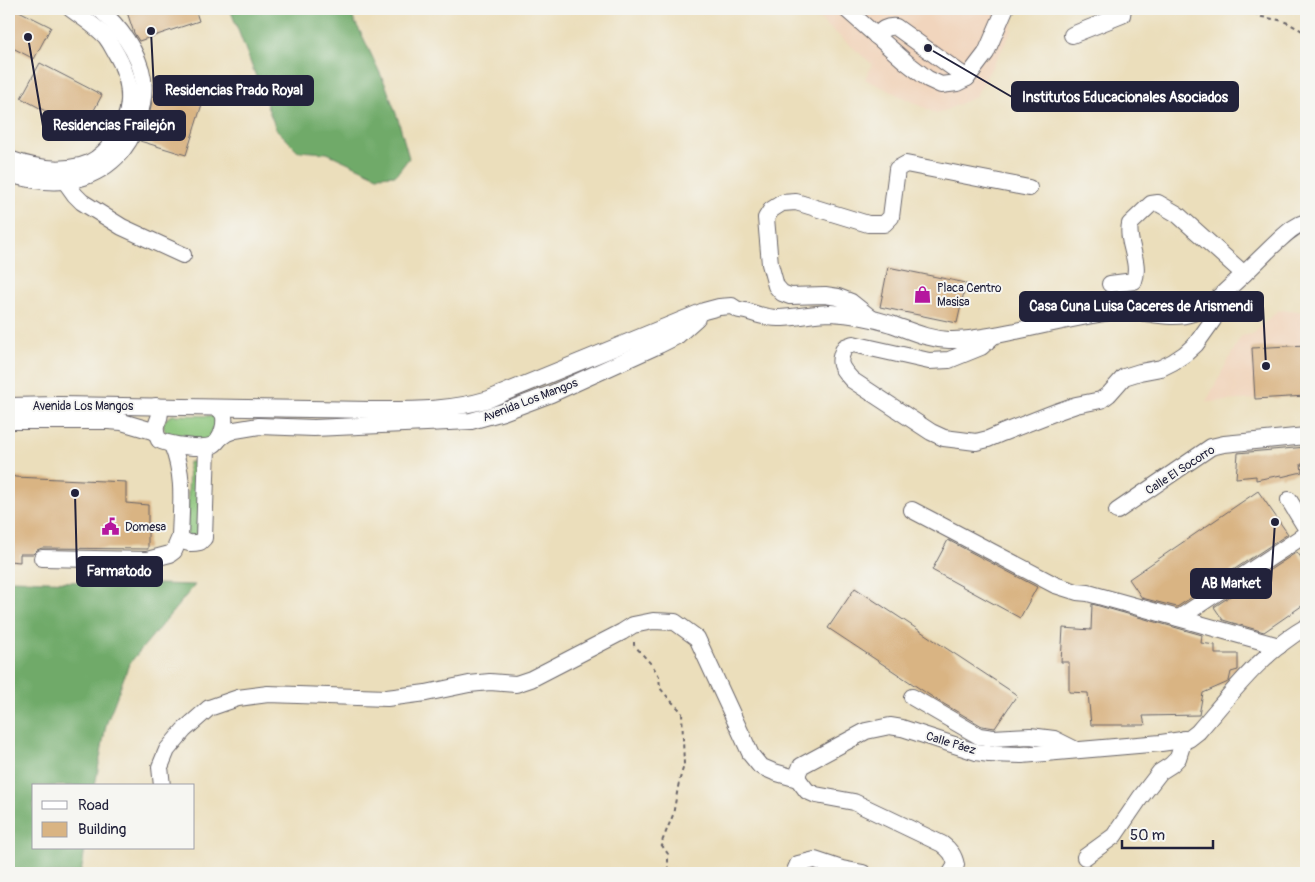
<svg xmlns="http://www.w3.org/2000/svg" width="1315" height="882" font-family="Pangolin,sans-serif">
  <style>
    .built { fill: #f1d5bd }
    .green { fill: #8ac479; stroke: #56735a }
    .forest { fill: #6faa69; stroke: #486652 }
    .building { fill: #d9b483 }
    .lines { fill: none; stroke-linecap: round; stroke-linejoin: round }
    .minor-casing { stroke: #686468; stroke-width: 18 }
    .path { stroke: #686468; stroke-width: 2; stroke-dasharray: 4 4; stroke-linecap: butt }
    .minor { stroke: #fff; stroke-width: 16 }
    .labels { text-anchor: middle; stroke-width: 4; stroke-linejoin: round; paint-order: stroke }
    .poi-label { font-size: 12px; fill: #22223b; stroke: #f6f6f2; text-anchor: start }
    .street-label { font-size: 12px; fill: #22223b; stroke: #f6f6f2 }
    .leader { fill: none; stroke: #22223b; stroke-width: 2 }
    .callout-dot { fill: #22223b; stroke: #f6f6f2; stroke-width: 2 }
    .callout { fill: #22223b; stroke: #22223b; stroke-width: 2 }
    .callout-label { font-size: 14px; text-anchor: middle; font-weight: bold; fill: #fff }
  </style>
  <rect width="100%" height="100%" fill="#f6f6f2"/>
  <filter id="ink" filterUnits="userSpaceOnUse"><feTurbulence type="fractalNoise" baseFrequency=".02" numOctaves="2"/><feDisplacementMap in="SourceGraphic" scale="10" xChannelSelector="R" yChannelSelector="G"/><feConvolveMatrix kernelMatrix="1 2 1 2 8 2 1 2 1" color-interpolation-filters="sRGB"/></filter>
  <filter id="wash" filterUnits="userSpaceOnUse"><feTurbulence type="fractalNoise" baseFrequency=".0096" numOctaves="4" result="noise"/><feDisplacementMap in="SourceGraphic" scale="20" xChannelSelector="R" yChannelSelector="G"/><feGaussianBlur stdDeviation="1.12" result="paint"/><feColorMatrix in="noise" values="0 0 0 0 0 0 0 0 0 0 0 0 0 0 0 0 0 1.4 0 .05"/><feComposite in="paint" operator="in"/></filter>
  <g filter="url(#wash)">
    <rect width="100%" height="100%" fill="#ebdebb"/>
    <g class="built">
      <polygon points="808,9 1015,9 1011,33 975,97 937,114 865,79 872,64"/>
      <polygon points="1286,310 1306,312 1306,396 1206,402 1241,336 1253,334 1277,311"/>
    </g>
    <g class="green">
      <polygon points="173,415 213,416 218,421 216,439 172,440 165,431 163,423 167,418"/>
      <polygon points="189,462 204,463 197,538 187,535"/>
    </g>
    <g class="forest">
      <polygon points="230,9 348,9 363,37 386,86 398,119 409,158 396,175 377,176 327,153 298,151 276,129"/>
      <polygon points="9,580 195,585 129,664 106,725 95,786 34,786 34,848 85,848 81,873 9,873"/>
    </g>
    <g id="blocks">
      <g class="building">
        <polygon points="9,9 15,9 51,27 34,59 9,46"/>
        <polygon points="126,9 195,9 199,21 139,41 134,33"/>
        <polygon points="40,63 102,95 83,131 21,98"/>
        <polygon points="154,89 202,104 186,155 140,141 149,117"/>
        <polygon points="888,267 966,283 957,323 880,307"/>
        <polygon points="1306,345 1306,396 1255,399 1252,348"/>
        <polygon points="1306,447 1306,464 1301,464 1302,472 1281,477 1281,475 1256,480 1256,476 1236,478 1238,453"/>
        <polygon points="9,474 15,477 126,482 126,503 148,505 148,549 42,548 37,550 33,554 20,554 20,562 9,561"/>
        <polygon points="1258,491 1288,534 1177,607 1142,598 1129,579"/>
        <polygon points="948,540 1037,587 1020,618 932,570"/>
        <polygon points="1297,552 1306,564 1306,603 1264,632 1223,620 1214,607"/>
        <polygon points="855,588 1017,695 995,728 982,726 937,700 828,628"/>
        <polygon points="1092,604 1202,635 1201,643 1215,645 1215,654 1238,654 1238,670 1231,672 1229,681 1226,683 1203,693 1199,715 1143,716 1145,725 1091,725 1088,693 1069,692 1069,662 1061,662 1063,628 1091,630"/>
      </g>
    </g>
  </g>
  <g filter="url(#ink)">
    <use href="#blocks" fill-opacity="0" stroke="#686468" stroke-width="1"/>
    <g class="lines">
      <defs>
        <g id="minor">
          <polyline points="846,9 906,62 928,79 941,85 957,83 967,78 986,53 1005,9"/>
          <polyline points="1072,35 1122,15 1123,9"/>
          <path d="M876,36C883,29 886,26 896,27L967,78"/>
          <path d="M9,159C31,167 56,172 80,166C91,164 103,154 111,145C135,115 134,82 114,50C112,46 109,41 106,37C97,27 82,17 71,9"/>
          <path d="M9,174C33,181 60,185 84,177C99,172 115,161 124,148C137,131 146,100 143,79C139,52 118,25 99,9"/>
          <polyline points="65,181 75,195 82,202 122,227 183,255"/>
          <path d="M1110,284L1134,281C1141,262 1126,242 1130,224L1151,204L1158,203L1177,214L1244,274"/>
          <polyline points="871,318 851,302 838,297 825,295 790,296 782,293 776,286 770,264 766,218 771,210 782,203 796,202 868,224 884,224 891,217 897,169 906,164 1029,188"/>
          <path d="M993,336L981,347L949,360L929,361L853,344L845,347C836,363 841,368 852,380L931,432L944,438L976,442L988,439L1002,433L1056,412L1076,405L1101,400L1109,394L1124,377L1140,372L1161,368L1173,362L1185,354L1196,344L1213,320L1221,296"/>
          <path d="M9,406L59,405L371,410C412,410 449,411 489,399L704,311L719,307L732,306C739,312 740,309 749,312C758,315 768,318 778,318C796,318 813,313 831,313C851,314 872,318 891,324C911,331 927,339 949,340C970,341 996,335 1016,331C1047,324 1078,317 1109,312C1114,311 1120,310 1125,311C1148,311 1170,321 1193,313C1208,309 1220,296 1231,286C1247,272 1262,256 1278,241C1287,233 1295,225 1306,222"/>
          <path d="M156,406C166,416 153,422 156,433C157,436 158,438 159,440C169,445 203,450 213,445C219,442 223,432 224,425C225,417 224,413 218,408"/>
          <polyline points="9,421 108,421 122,422 156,432"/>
          <polyline points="220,438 227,433 235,430 259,426 314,428 471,421 503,412 551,394 659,345 677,336 697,318"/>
          <path d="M172,445C185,477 181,504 180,537C186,544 191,544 200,542L204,538L207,447"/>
          <polyline points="1289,500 1306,528"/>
          <polyline points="912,510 1055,585 1077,592 1088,593 1279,646"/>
          <polyline points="1117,511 1211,447 1224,444 1306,436"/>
          <polyline points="42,558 147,560 170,554 174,551 180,537"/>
          <polyline points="1179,618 1306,534"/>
          <polyline points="912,697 979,736 993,738 1030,736 1054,739 1076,750"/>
          <polyline points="162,786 160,767 167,750 184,730 209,708 238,698 268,694 387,698 426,693 469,684 490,682 516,684 531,679 622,632 633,625 653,621 675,622 697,638 751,755 760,766 774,772 798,779"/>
          <polyline points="1085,857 1114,836 1140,798 1160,772 1171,765 1178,758 1184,739"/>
          <polyline points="794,873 798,864 815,860 842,869 863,873"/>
          <path d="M951,873L956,865C954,855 950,850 942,844L854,802L816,795L807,791L798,779V773L801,766L866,731L890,726L902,728L976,752L989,754L1022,755L1161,743L1189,739L1198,732C1231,694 1262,652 1306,627"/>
        </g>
      </defs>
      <use href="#minor" class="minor-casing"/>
      <g class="path">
        <polyline points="1247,9 1262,17 1279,20 1288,23 1306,33"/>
        <polyline points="634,642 634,645 652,665 659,676 660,688 671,701 682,712 684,765 679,782 673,815 661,844 668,854 668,873"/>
      </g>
      <use href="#minor" class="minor"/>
    </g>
  </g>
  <defs>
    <symbol id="shop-bare" viewBox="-9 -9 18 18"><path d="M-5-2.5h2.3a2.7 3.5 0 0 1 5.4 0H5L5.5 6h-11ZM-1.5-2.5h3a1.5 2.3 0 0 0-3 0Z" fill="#b5179e" stroke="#f6f6f2" stroke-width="2.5" paint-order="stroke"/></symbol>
    <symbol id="civic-bare" viewBox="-9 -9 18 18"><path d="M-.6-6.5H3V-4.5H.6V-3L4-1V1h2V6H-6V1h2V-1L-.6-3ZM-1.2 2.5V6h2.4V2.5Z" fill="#b5179e" stroke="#f6f6f2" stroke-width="2.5" paint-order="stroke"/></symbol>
  </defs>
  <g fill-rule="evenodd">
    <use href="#shop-bare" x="910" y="282" width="25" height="25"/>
    <use href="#civic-bare" x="98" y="514" width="25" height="25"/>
  </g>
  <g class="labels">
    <g class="poi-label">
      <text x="937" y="292">Placa Centro<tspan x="937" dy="14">Masisa</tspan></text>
      <text x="125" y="531">Domesa</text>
    </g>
    <g class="street-label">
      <text transform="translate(530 400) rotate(-21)" y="4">Avenida Los Mangos</text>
      <text x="83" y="410">Avenida Los Mangos</text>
      <text transform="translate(1180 470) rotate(-33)" y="4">Calle El Socorro</text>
      <text transform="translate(951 743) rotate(17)" y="4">Calle Páez</text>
    </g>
  </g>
  <path class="leader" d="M151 31L154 90M928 48L1012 97M28 37L43 126M1266 366L1263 306M75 493L77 571M1275 522L1271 583"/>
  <g class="callout-dot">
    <circle cx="151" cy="31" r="5"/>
    <circle cx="928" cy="48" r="5"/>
    <circle cx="28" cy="37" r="5"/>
    <circle cx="1266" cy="366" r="5"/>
    <circle cx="75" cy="493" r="5"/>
    <circle cx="1275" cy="522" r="5"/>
  </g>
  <g class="callout">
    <rect x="154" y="76" width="159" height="29" rx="5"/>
    <rect x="1012" y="82" width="226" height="29" rx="5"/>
    <rect x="43" y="111" width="142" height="29" rx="5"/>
    <rect x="1020" y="292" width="243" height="29" rx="5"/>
    <rect x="77" y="557" width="85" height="29" rx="5"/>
    <rect x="1191" y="569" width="80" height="29" rx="5"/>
  </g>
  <g class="callout-label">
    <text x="234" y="95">Residencias Prado Royal</text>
    <text x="1125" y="102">Institutos Educacionales Asociados</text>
    <text x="114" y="130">Residencias Frailejón</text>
    <text x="1141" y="311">Casa Cuna Luisa Caceres de Arismendi</text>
    <text x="119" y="576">Farmatodo</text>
    <text x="1231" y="588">AB Market</text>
  </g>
  <rect width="1315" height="882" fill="none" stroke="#f6f6f2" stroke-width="30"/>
  <rect x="32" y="784" width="162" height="65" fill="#f6f6f2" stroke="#a1a1a9"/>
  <rect x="42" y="801" width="25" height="8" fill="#ffffff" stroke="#a1a1a9"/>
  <text x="78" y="810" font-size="15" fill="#22223b">Road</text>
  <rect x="42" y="822" width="25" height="15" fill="#d9b483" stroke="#a1a1a9"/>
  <text x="78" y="834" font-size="15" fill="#22223b">Building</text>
  <path d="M1122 840v8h91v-8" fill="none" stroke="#22223b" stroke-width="2.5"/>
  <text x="1130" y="840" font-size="15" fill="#22223b" stroke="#f6f6f2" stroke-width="4" paint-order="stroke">50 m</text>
</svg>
